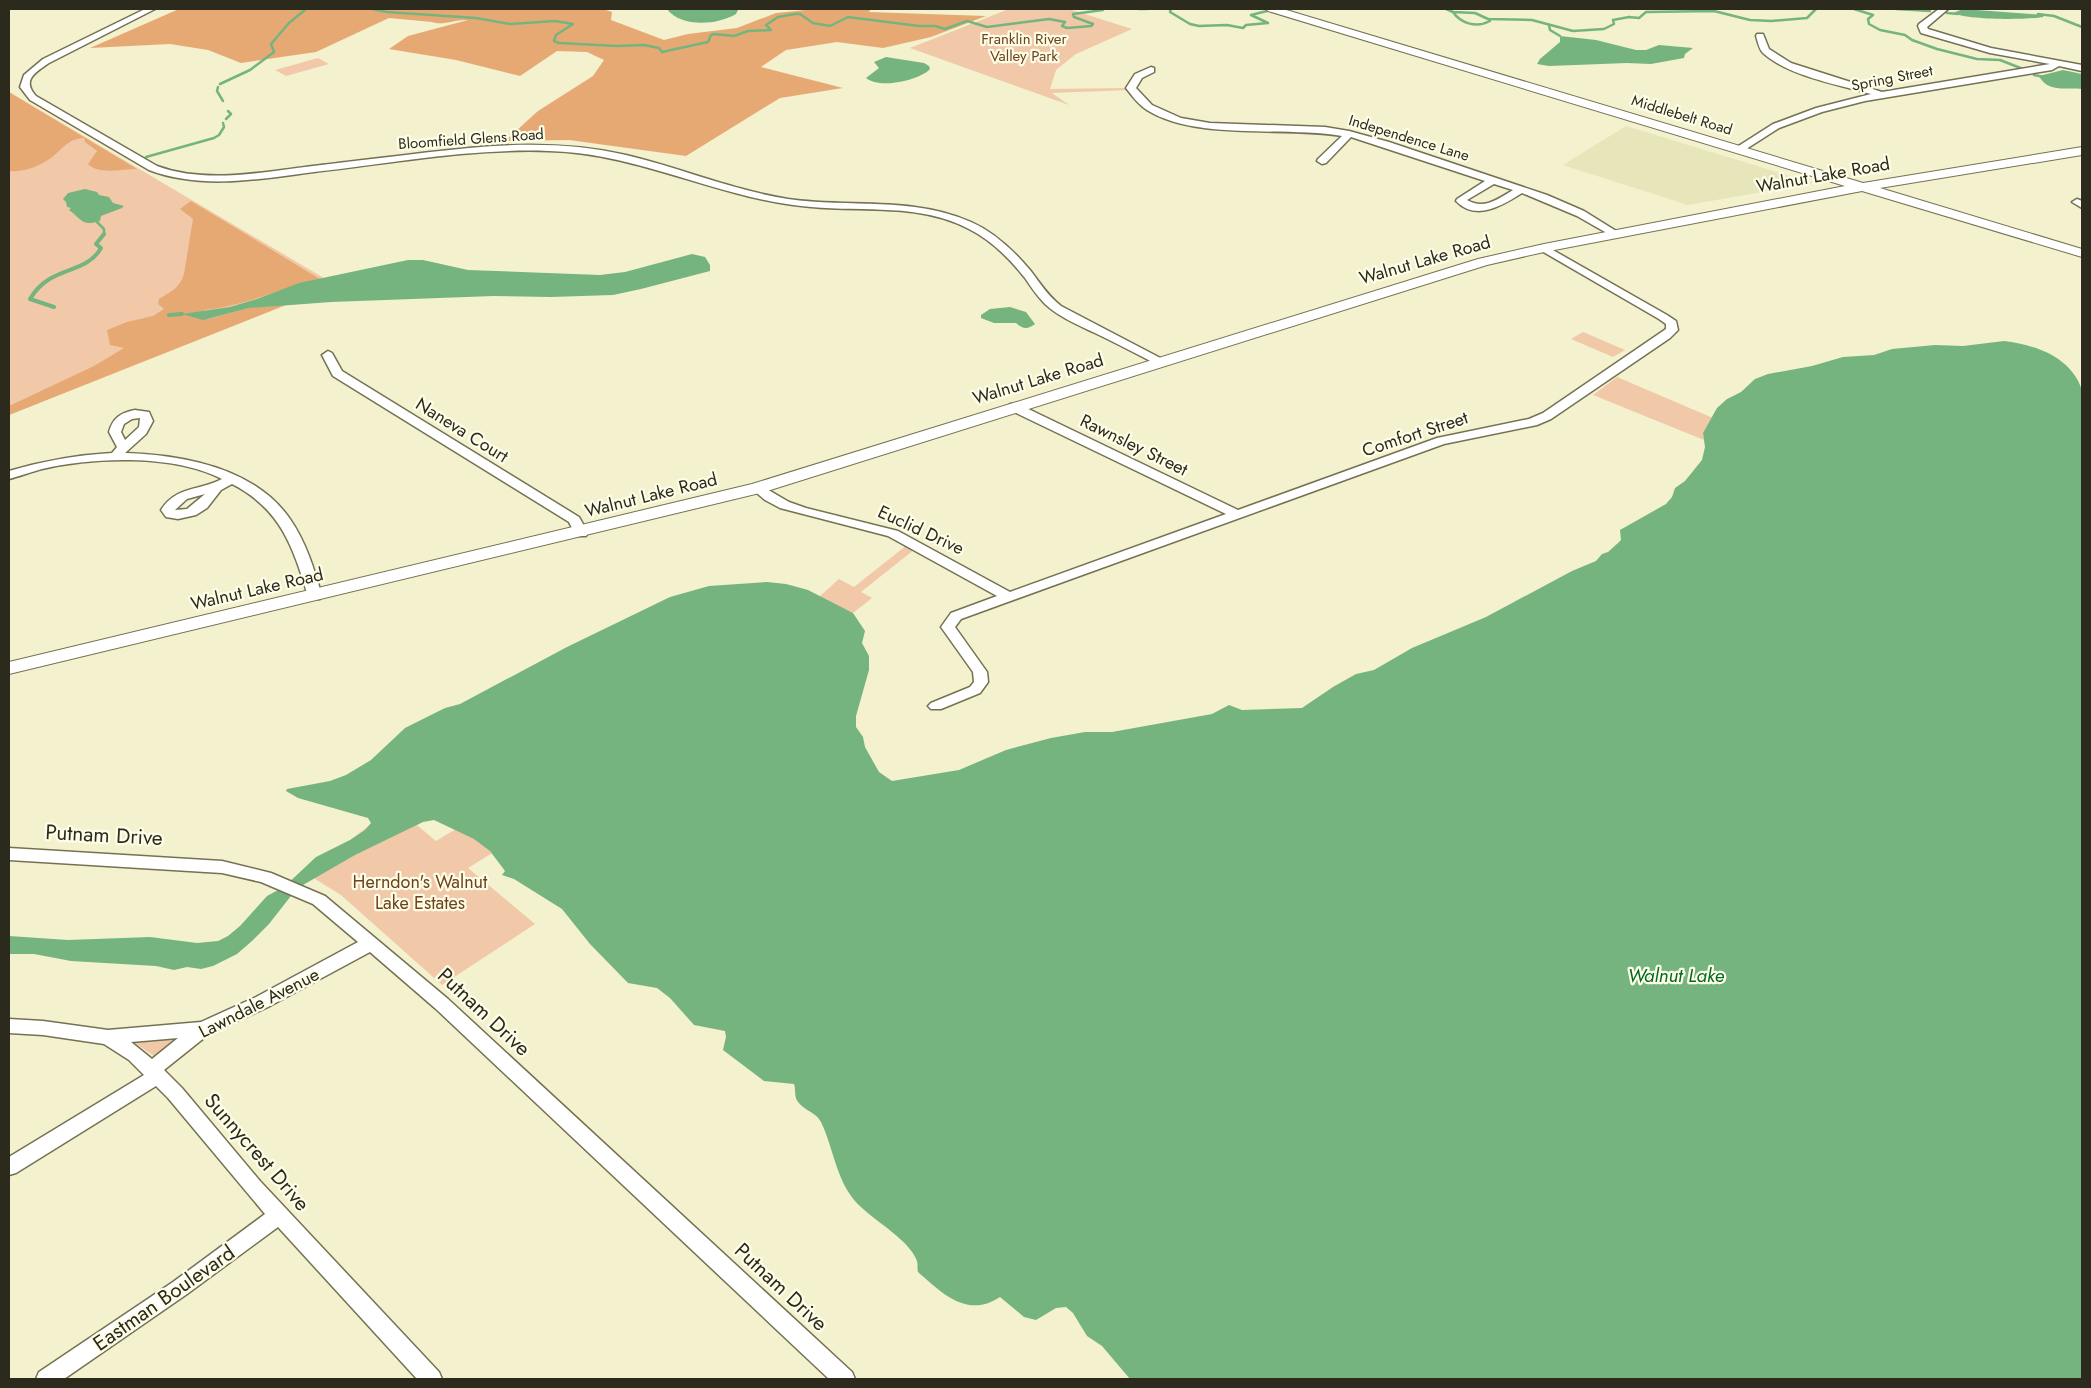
<svg xmlns="http://www.w3.org/2000/svg" width="2091" height="1388" font-family="Jost,sans-serif">
  <style>
    .built { fill: #e7e5ba }
    .green { fill: #f1c9a8 }
    .forest { fill: #e7a974 }
    .water { fill: #75b47e }
    .lines { fill: none; stroke-linecap: round; stroke-linejoin: round }
    .stream-far1 { stroke: #75b47e; stroke-width: 2.5 }
    .stream { stroke: #75b47e; stroke-width: 4 }
    .street-casing { stroke: #747253; stroke-width: 3 }
    .secondary-casing { stroke: #747253; stroke-width: 2 }
    .street { fill: #fff; fill-rule: evenodd }
    .secondary { fill: #fff; fill-rule: evenodd }
    .labels { text-anchor: middle; stroke-width: 4.5; stroke-linejoin: round; paint-order: stroke }
    .far-park-label { font-size: 15px; fill: #6d431c; stroke: #fefde8 }
    .far-street-label { font-size: 15px; fill: #2b2a1d; stroke: #fefde8 }
    .street-label { font-size: 18px; fill: #2b2a1d; stroke: #fefde8 }
    .park-label { font-size: 18px; fill: #6d431c; stroke: #fefde8 }
    .water-label { font-size: 19px; font-style: italic; fill: #006826; stroke: #fefde8 }
    .near-street-label { font-size: 21px; fill: #2b2a1d; stroke: #fefde8 }
  </style>
  <rect width="100%" height="100%" fill="#f3f1ce"/>
  <polygon class="built" points="1626,126 1813,183 1688,205 1563,165"/>
  <g class="green">
    <polygon points="1009,9 1069,9 1132,29 1076,54 1056,70 1050,89 1128,88 1129,90 1052,93 1069,105 910,48"/>
    <polygon points="318,58 329,64 286,76 275,70"/>
    <polygon points="9,92 334,284 9,415"/>
    <polygon points="1583,332 1625,350 1613,357 1571,339"/>
    <polygon points="1617,377 1713,418 1703,435 1704,440 1593,395"/>
    <polygon points="907,545 915,549 861,592 872,598 853,613 819,597 839,579 854,587"/>
    <polygon points="394,806 436,841 494,806 526,832 468,868 535,924 442,985 341,895 307,874"/>
    <polygon points="175,1038 176,1041 154,1056 135,1043"/>
  </g>
  <g class="forest">
    <path d="M179,9H603L612,12L611,20L664,40L688,34L737,28L776,13L816,9H871L869,12L986,16L931,37L883,48L837,42L786,50L761,67L843,88L780,98L686,156L569,140L505,141L538,111L593,76L604,60L587,52L557,51L520,76L456,60L389,49L408,36L468,20C455,19 443,26 432,22L389,18L316,52L241,63L208,50L170,44L90,48Z"/>
    <path d="M9,92L137,169C123,169 98,175 88,164L97,151L85,142L84,138C67,139 63,149 51,158C38,167 24,172 9,171Z"/>
    <path d="M191,201L320,279C280,288 245,306 204,310L208,319L249,308L286,305L9,415V406L94,366L124,348L110,345L107,330L127,322L153,316L164,309L158,304L159,299C170,292 180,288 184,274L193,219L180,209Z"/>
  </g>
  <g class="water">
    <path d="M667,9H736L738,10L736,14C718,25 681,28 667,9Z"/>
    <path d="M1963,9L2044,15L2043,17C2026,20 1967,20 1953,13Z"/>
    <polygon points="1560,36 1596,40 1636,50 1646,50 1659,45 1693,48 1685,54 1684,58 1651,64 1627,63 1549,66 1537,64 1540,59 1560,42"/>
    <path d="M886,57L924,63L929,66L930,69C919,81 879,89 866,78L879,68L874,62Z"/>
    <path d="M2063,70L2082,74V89C2067,87 2048,93 2039,76Z"/>
    <path d="M85,189L97,192L99,195L109,197L113,203L124,206L122,208L101,216L100,221C81,227 82,219 69,210L71,208L67,207L66,202L63,199L68,193Z"/>
    <polygon points="692,254 705,257 710,265 710,271 641,289 613,295 551,297 493,296 331,302 249,308 203,320 182,314 230,307 257,299 299,283 408,260 423,260 468,270 600,275 625,272"/>
    <path d="M1010,307L1026,312L1035,324C1027,330 1023,329 1016,323H994L981,318V315L990,309Z"/>
    <path d="M2004,341C2036,345 2071,357 2082,390V1379H1130L1102,1346L1087,1336L1073,1313L1066,1307L1056,1308L1036,1320L1024,1317L1000,1297C967,1319 942,1293 918,1272C917,1269 918,1265 917,1261C910,1241 878,1223 862,1208C836,1185 835,1151 821,1122C816,1112 805,1111 798,1102C794,1097 796,1090 794,1084L764,1081L723,1050L726,1037L725,1031L694,1025L670,998L657,988L628,983L590,944L562,909L514,879L502,875L505,871L490,851L474,839L434,820L423,822L355,855L303,885L294,892L269,924L252,941L237,954L213,966L201,969L187,967L174,970L156,966L71,961L34,954H9V936L68,940L150,937L197,943L218,941L228,936L240,926L267,896L284,887L316,857L350,840L365,830L371,823L368,818L298,798L286,791L287,789L330,781L346,775L371,760L405,728L445,708L460,704L567,647L670,597L709,586L767,582L786,584L808,590L853,613L865,631L862,643L869,656V670L856,716V727L863,737L865,747L879,772L892,781L959,770L1006,750L1051,738L1085,732H1112L1212,714L1229,705L1242,710L1302,708L1333,687L1356,674L1374,670L1412,648L1486,617L1572,571L1596,561L1602,554L1608,552L1618,543L1621,540L1620,530L1666,504L1672,497L1675,488L1685,481L1702,460L1705,447L1703,433L1717,408L1727,399L1741,392L1755,379L1768,374L1812,366L1843,357L1874,355L1892,349L1935,345L1963,346Z"/>
  </g>
  <g class="lines">
    <g class="stream-far1">
      <polyline points="372,9 387,12 476,18 510,24 555,21 573,24 556,35 554,41 559,43 617,46 644,45 659,48 662,52 708,42 711,35 714,34 734,36 748,31 771,30 766,25 778,17 795,14 800,14 813,23 830,26 848,17 919,26 935,26 945,29 967,21 987,27 1049,19 1065,22 1062,26 1067,28 1091,26 1093,24 1074,17 1073,14 1103,10 1100,9"/>
      <polyline points="1139,9 1147,9"/>
      <polyline points="1171,9 1170,12 1190,24 1199,26 1227,25 1243,28 1246,25 1268,23 1251,15 1267,11"/>
      <polyline points="1446,9 1453,12 1475,13 1488,19 1532,20 1573,31 1604,29 1614,24 1613,20 1629,17 1639,18 1646,12 1714,11 1750,20 1771,21 1807,18 1816,9"/>
      <polyline points="1854,9 1873,15 1868,19 1869,24 1880,30 1905,35 1912,40 1937,49 1977,59 2000,60 2023,69"/>
      <polyline points="1896,9 1930,11"/>
      <path d="M1453,12C1461,24 1477,28 1490,21L1489,19"/>
      <polyline points="1947,13 1958,14"/>
      <polyline points="2038,14 2054,16 2082,27"/>
      <polyline points="1549,25 1550,30 1560,36"/>
      <polyline points="2034,75 2044,77"/>
      <polyline points="220,84 250,70 274,52 271,44 289,23 306,9"/>
      <polyline points="218,87 217,91 223,101"/>
      <polyline points="226,119 231,114 228,111"/>
      <polyline points="146,157 214,138 219,135 224,127 223,123"/>
      <polyline points="97,222 104,229 104,235"/>
    </g>
    <g class="stream">
      <path d="M54,307L30,299C51,264 85,276 101,248L96,244L104,234"/>
      <polyline points="169,315 182,314"/>
    </g>
    <defs>
      <g id="street">
        <path d="M145,9H155L49,63C36,72 21,80 36,96L157,166C205,184 263,172 313,166C365,160 417,153 469,148C522,143 574,143 626,155C681,168 732,190 788,199C850,208 912,196 971,222C994,232 1014,251 1030,270C1040,283 1048,296 1061,306L1168,362L1166,365H1158C1137,354 1116,343 1095,333C1078,325 1059,317 1045,304C1037,296 1031,287 1025,278C1010,259 991,240 969,229C920,203 864,212 811,207C721,200 640,153 549,151C471,148 392,163 314,172C261,179 201,190 149,170L30,100L20,87L24,75L43,59Z"/>
        <path d="M1939,9H1948L1927,27L1928,29L1991,48L2082,65V71L2059,66L2052,70L1865,101L1822,112L1779,128L1743,151H1737V147L1773,124L1816,108L1871,94C1840,85 1788,76 1763,53C1759,49 1758,42 1756,36L1757,34H1763L1769,49L1791,63L1882,92L2050,64L1990,53L1921,33L1918,26L1919,24Z"/>
        <path d="M1151,67L1154,68V72L1142,78L1136,88L1152,105L1181,118L1210,123L1325,127L1349,131L1389,142L1547,195L1584,211L1621,234L1616,237L1612,236L1577,216L1522,193C1503,205 1476,222 1456,201L1457,199L1485,181L1357,139L1351,137L1326,163L1322,164L1317,161L1318,159L1342,136C1284,126 1196,141 1147,110C1139,105 1132,96 1126,88L1135,74ZM1494,184L1513,190C1498,199 1484,210 1467,200Z"/>
        <polygon points="2077,199 2082,201 2082,208 2072,202"/>
        <polygon points="1544,245 1667,315 1676,321 1678,330 1670,338 1551,419 1537,425 1444,444 961,619 955,627 987,672 988,682 980,693 941,709 931,709 928,706 931,703 970,687 974,682 973,672 941,627 951,613 997,596 888,536 780,508 765,500 751,488 758,484 789,502 806,508 898,531 1010,592 1226,514 1010,410 1008,407 1010,404 1018,404 1238,510 1437,438 1529,419 1543,413 1666,329 1666,324 1659,319 1540,250 1539,248"/>
        <polygon points="328,351 332,353 342,371 579,517 588,533 586,536 576,536 569,522 333,376 322,355"/>
        <path d="M135,410L149,412L153,421L146,434L125,453C182,455 254,467 290,519C306,542 314,569 322,596L320,599H310L308,596C293,547 281,509 232,484L221,490L207,508L196,515L178,519L166,517L161,510C176,486 199,491 222,479C173,454 94,457 42,469C31,472 20,476 9,479V471C43,461 76,455 112,453L117,447L109,432C113,418 120,413 135,410ZM140,418L139,427L125,440L121,432L124,424L132,419ZM205,494L187,509L175,510L187,499Z"/>
        <path d="M9,848L222,861L271,873L325,896L448,999L852,1372L855,1379H829L436,1009L370,952L268,1007L209,1034L164,1070L182,1088L260,1181L439,1372L442,1379H417L278,1227L187,1294L64,1379H36L39,1372L173,1282L265,1214L168,1098L156,1086L16,1173L9,1175V1157L144,1075L129,1060L104,1044L43,1035L9,1033V1019L43,1021L108,1030L201,1022L256,997L358,942L313,904L261,882L222,873L9,860ZM178,1038L152,1059L131,1042Z"/>
      </g>
      <polygon id="secondary" points="1266,9 1283,9 1863,183 2082,147 2082,155 1880,188 2082,249 2082,257 1862,191 1544,252 1487,265 764,492 9,674 9,662 752,484 1478,259 1544,244 1845,186 1268,11"/>
    </defs>
    <use href="#street" class="street-casing"/>
    <use href="#secondary" class="secondary-casing"/>
    <use href="#street" class="street"/>
    <use href="#secondary" class="secondary"/>
  </g>
  <g class="labels">
    <g class="far-park-label">
      <text x="1024" y="44">Franklin River<tspan x="1024" dy="17">Valley Park</tspan></text>
    </g>
    <g class="far-street-label">
      <text transform="translate(1892 78) rotate(-11)" y="5">Spring Street</text>
      <text transform="translate(1682 115) rotate(17)" y="5">Middlebelt Road</text>
      <text transform="translate(1409 138) rotate(17)" y="5">Independence Lane</text>
      <text transform="translate(471 139) rotate(-4)" y="5">Bloomfield Glens Road</text>
    </g>
    <g class="street-label">
      <text transform="translate(1823 175) rotate(-10)" y="6">Walnut Lake Road</text>
      <text transform="translate(1425 260) rotate(-16)" y="6">Walnut Lake Road</text>
      <text transform="translate(1038 379) rotate(-17)" y="6">Walnut Lake Road</text>
      <text transform="translate(462 430) rotate(32)" y="6">Naneva Court</text>
      <text transform="translate(1415 434) rotate(-18)" y="6">Comfort Street</text>
      <text transform="translate(1134 445) rotate(26)" y="6">Rawnsley Street</text>
      <text transform="translate(651 495) rotate(-14)" y="6">Walnut Lake Road</text>
      <text transform="translate(921 530) rotate(25)" y="6">Euclid Drive</text>
      <text transform="translate(257 589) rotate(-13)" y="6">Walnut Lake Road</text>
      <text transform="translate(259 1003) rotate(-27)" y="6">Lawndale Avenue</text>
    </g>
    <g class="park-label">
      <text x="420" y="888">Herndon's Walnut<tspan x="420" dy="21">Lake Estates</tspan></text>
    </g>
    <g class="water-label">
      <text x="1676" y="982">Walnut Lake</text>
    </g>
    <g class="near-street-label">
      <text transform="translate(104 835) rotate(3)" y="7">Putnam Drive</text>
      <text transform="translate(484 1012) rotate(43)" y="7">Putnam Drive</text>
      <text transform="translate(257 1152) rotate(49)" y="7">Sunnycrest Drive</text>
      <text transform="translate(781 1287) rotate(43)" y="7">Putnam Drive</text>
      <text transform="translate(164 1298) rotate(-35)" y="7">Eastman Boulevard</text>
    </g>
  </g>
  <rect width="2091" height="1388" fill="none" stroke="#2b2a1d" stroke-width="20"/>
</svg>
